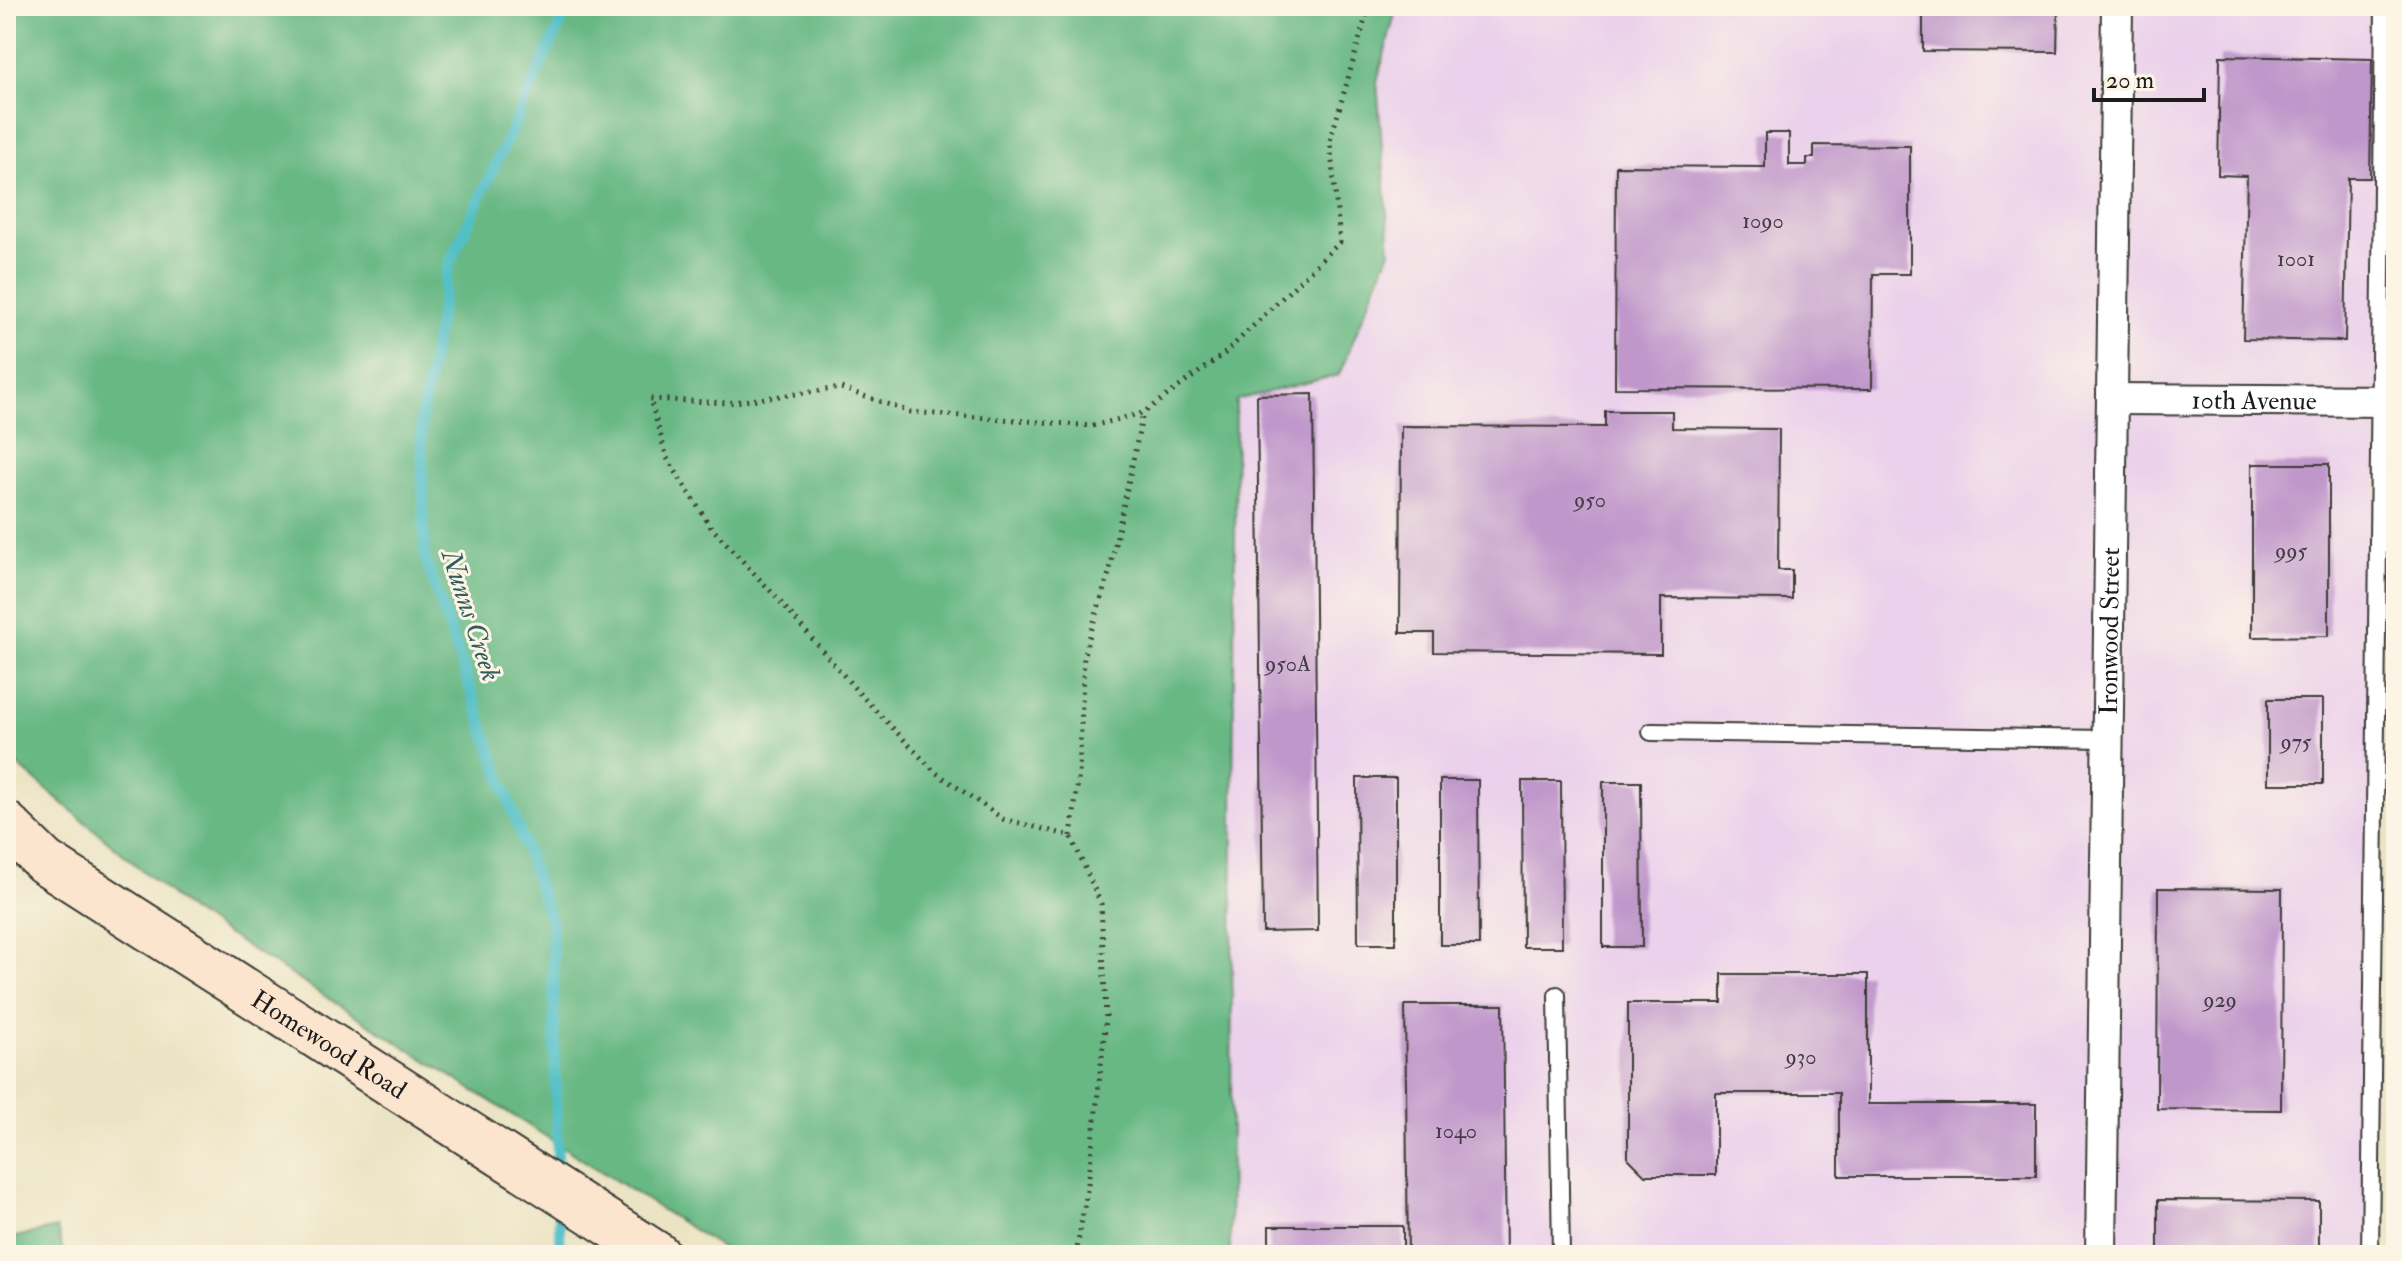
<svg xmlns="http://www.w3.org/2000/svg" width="2402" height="1261" font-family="'IM FELL Double Pica',serif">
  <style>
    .built { fill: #ebd1eb }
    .forest { fill: #68b884; stroke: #426a50; stroke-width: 2 }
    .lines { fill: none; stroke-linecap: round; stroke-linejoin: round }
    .stream { stroke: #51bfc8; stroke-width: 11 }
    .building { fill: #c097cb }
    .lane-casing { stroke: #3b3a35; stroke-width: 20 }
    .street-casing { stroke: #3b3a35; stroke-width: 34 }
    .secondary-casing { stroke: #3b3a35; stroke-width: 48 }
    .path { stroke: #3b3a35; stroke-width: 5; stroke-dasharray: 2 6; stroke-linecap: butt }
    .lane { stroke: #fff; stroke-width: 16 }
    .street { stroke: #fff; stroke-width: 30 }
    .secondary { stroke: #fbe5cf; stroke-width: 44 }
    .labels { text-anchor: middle; stroke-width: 6; stroke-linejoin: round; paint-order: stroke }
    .number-label { font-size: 22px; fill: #453b48 }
    .street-label { font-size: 26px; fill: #1c1c1c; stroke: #fcf5e5 }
    .water-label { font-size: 28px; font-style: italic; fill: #315d61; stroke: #fcf5e5 }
  </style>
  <rect width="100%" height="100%" fill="#fcf5e5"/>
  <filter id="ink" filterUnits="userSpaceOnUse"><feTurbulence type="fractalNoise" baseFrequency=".0125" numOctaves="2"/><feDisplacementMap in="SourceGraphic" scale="16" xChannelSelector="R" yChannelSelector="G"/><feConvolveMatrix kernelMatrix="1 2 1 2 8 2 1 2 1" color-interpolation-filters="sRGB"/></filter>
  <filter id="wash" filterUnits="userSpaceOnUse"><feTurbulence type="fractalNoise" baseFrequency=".006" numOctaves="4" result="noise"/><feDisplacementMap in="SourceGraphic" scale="32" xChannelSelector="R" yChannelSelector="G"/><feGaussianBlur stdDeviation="1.8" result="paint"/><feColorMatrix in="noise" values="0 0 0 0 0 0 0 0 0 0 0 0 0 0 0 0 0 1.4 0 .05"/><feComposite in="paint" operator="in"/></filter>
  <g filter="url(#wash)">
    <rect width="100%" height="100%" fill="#ebe4c4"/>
    <polygon class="built" points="1248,6 2396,6 2396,399 2378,400 2373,1255 1208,1255"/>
    <g class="forest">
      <polygon points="6,6 1397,6 1377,82 1390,251 1339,375 1236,400 1230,1255 733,1255 189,910 6,755"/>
      <polygon points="57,1228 64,1255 6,1255 6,1239"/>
    </g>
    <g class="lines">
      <g class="stream">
        <polyline points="558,1178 552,925 425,558 421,420 449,264 569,6"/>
        <polyline points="559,1204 560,1255"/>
      </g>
    </g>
    <g id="blocks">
      <g class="building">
        <polygon points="1923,6 2058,6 2057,52 1923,51"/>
        <polygon points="2220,56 2372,59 2370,178 2348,178 2345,341 2243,339 2247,176 2218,175"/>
        <polygon points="1765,133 1789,133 1789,165 1807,165 1807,158 1814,158 1814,145 1910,146 1910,274 1873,274 1872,389 1615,388 1616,166 1765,167"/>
        <polygon points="1313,394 1318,931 1263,932 1257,395"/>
        <polygon points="1605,411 1672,411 1672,428 1779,429 1778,570 1792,570 1792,599 1661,598 1661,654 1434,652 1434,633 1400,633 1401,426 1605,427"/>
        <polygon points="2252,464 2329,464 2329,636 2252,637"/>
        <rect x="2268" y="699" width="55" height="85"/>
        <polygon points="1357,778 1396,778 1396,944 1358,944"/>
        <polygon points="1440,780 1478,780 1479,945 1440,945"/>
        <polygon points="1522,781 1561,781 1562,947 1523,947"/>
        <polygon points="1603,782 1641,782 1642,947 1603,947"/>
        <polygon points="2158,888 2282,889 2281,1110 2157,1109"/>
        <polygon points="1722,974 1868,974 1868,1104 2036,1104 2036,1176 1839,1176 1839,1093 1716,1093 1716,1175 1645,1175 1628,1158 1628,1003 1722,1003"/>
        <polygon points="1405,1005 1503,1005 1506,1255 1408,1255"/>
        <polygon points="2158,1200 2319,1201 2319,1255 2158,1255"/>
        <rect x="1269" y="1226" width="134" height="29"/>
      </g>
    </g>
  </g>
  <g filter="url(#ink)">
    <use href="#blocks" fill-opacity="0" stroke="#3b3a35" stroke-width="2"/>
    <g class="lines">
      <defs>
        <g id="lane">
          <polyline points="1651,732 2108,739"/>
          <polyline points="1557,995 1561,1255"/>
          <polyline points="2370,1255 2384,6"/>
        </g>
        <g id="street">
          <path id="s1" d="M2112,399L2396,401"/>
          <path id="s2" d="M2101,1255L2117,6"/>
        </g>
        <g id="secondary">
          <path id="s3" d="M6,824L45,862L658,1255"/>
        </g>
      </defs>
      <use href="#lane" class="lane-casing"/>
      <use href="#street" class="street-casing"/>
      <use href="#secondary" class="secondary-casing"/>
      <g class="path">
        <polyline points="1071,836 1079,774 1084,654 1109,573 1143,413"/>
        <polyline points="1076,1255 1088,1184 1106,1019 1101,904 1071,836 1003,819 935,772 858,692 777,598 710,526 667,458 650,399 727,403 841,388 910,412 1092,426 1143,413 1224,354 1340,242 1330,141 1369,6"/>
      </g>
      <use href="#lane" class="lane"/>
      <use href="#street" class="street"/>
      <use href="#secondary" class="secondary"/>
    </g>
  </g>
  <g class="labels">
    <g class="number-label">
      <text x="1763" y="228">1090</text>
      <text x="2296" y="266">1001</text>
      <text x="1590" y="507">950</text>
      <text x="2291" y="558">995</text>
      <text x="1288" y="671">950A</text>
      <text x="2296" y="749">975</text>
      <text x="2220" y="1007">929</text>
      <text x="1801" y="1064">930</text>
      <text x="1456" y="1138">1040</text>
    </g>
    <g class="street-label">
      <text dy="9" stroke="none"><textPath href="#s1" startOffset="142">10th Avenue</textPath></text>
      <text dy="9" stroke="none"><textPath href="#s2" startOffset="624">Ironwood Street</textPath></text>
      <text dy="9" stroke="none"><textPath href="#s3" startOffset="392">Homewood Road</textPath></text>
    </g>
    <g class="water-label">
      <text transform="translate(472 615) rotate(72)" y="10">Nunns Creek</text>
    </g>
  </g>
  <rect width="2402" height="1261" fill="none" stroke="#fcf5e5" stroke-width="32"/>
  <path d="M2094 88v12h110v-12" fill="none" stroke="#1c1c1c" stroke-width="4"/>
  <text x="2106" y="88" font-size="24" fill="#1c1c1c" stroke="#fcf5e5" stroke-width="6" paint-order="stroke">20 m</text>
</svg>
